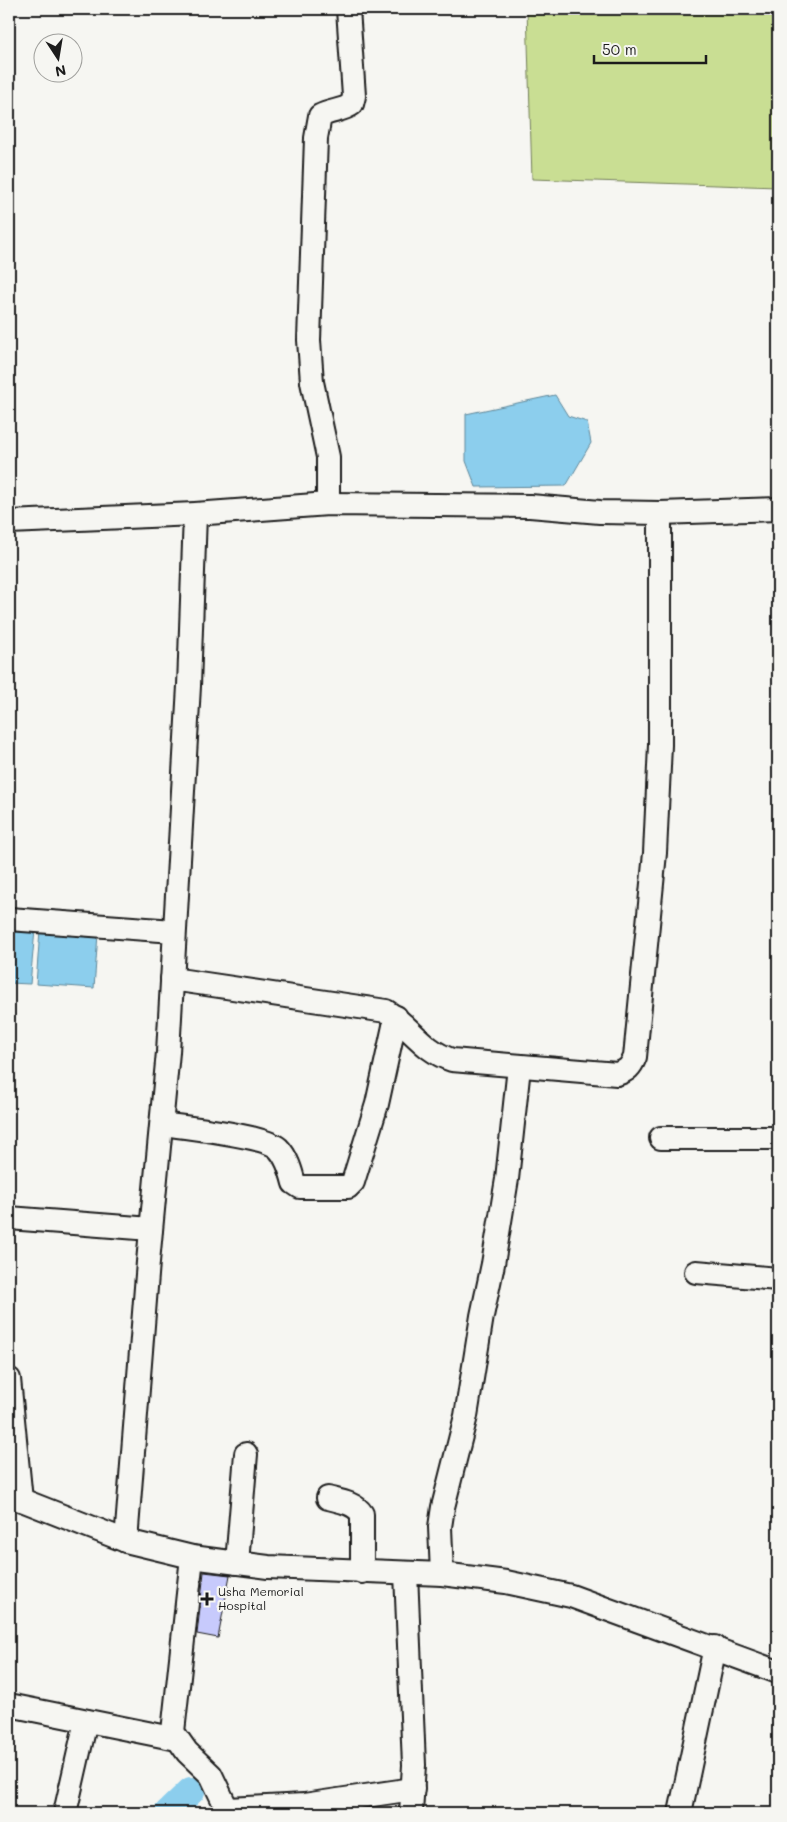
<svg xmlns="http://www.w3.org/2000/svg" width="787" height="1822" font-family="Mali,sans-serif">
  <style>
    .green { fill: #c9de93; stroke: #727d58 }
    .water { fill: #8cceed; stroke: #5f8799 }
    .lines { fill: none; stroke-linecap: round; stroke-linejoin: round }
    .river { stroke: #8cceed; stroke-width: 28 }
    .building { fill: #c7cafc; stroke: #1c1c1c }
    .minor-casing { stroke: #1c1c1c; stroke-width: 26 }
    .minor { stroke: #f6f6f2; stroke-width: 22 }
    .poi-dot { fill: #1c1c1c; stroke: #f6f6f2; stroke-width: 2 }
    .labels { text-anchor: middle; stroke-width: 4.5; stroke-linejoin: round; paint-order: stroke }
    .poi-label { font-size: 12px; fill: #1c1c1c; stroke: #f6f6f2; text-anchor: start }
  </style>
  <rect width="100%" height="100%" fill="#f6f6f2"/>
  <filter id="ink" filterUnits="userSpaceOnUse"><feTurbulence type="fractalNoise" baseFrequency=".02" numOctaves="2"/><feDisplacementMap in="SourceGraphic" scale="10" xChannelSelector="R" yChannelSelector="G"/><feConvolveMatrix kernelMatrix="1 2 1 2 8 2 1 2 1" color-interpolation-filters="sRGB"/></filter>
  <g filter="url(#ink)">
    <polygon class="green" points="527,9 778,9 778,187 532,179"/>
    <g class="water">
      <polygon points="555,395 568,416 587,422 591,443 566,486 476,487 466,461 466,414"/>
      <polygon points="9,928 35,930 30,984 9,983"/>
      <polygon points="40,930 98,934 94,988 36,984"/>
    </g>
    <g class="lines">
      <polyline class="river" points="168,1813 191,1791"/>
    </g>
    <polygon class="building" points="204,1572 230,1575 218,1638 197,1634"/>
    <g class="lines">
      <defs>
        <g id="minor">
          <path d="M328,504V457L312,382L309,340L316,138L320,116C331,110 343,111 352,104L354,96L348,9"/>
          <polyline points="9,522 195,514 328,504 530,506 600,512 660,513 778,509"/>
          <polyline points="9,919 174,931"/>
          <path d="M172,979L386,1011C410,1026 423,1051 452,1060L617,1074C627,1071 631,1067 635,1057L655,853L660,745V513"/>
          <path d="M163,1124C186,1128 263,1135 278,1148C287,1157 291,1171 294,1183L300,1187H348L353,1182L377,1104L396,1017"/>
          <polyline points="661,1138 778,1138"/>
          <polyline points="9,1218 151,1229"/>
          <polyline points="696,1272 778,1279"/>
          <polyline points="9,1379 21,1500"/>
          <polyline points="9,1495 126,1541 192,1557 268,1567 442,1574 506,1582 571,1596 778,1672"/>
          <path d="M328,1498C340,1501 355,1503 362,1514V1572"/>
          <polyline points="126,1541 148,1262 168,1052 189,686 195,514"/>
          <polyline points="192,1557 173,1732 187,1752 211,1775 229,1813"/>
          <polyline points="237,1563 246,1454"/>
          <polyline points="406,1573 414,1765 411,1813"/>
          <polyline points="442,1574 440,1527 443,1507 466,1416 482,1316 493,1264 507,1179 519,1067"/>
          <polyline points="9,1705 177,1739"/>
          <polyline points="227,1809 304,1805 413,1789"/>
          <polyline points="65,1813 86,1721"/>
          <polyline points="680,1813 715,1647"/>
        </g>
      </defs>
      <use href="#minor" class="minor-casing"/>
      <use href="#minor" class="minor"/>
    </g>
  </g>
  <path class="poi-dot" d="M204.5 1591.5h5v5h5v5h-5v5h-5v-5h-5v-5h5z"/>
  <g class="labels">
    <g class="poi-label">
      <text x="218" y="1596">Usha Memorial<tspan x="218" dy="14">Hospital</tspan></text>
    </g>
  </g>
  <rect width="787" height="1822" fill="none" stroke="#f6f6f2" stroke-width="30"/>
  <rect x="15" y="15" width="757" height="1792" fill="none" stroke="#1c1c1c" stroke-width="2" filter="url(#ink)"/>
  <g transform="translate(58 58) rotate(168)"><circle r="24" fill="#f6f6f2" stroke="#9f9f9c"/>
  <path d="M0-4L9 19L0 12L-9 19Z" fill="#1c1c1c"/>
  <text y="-8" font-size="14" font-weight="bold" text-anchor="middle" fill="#1c1c1c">N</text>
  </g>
  <path d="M594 55v8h112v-8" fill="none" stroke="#1c1c1c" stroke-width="2.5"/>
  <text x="602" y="55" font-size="15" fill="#1c1c1c" stroke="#f6f6f2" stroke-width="4" paint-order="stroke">50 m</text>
</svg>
